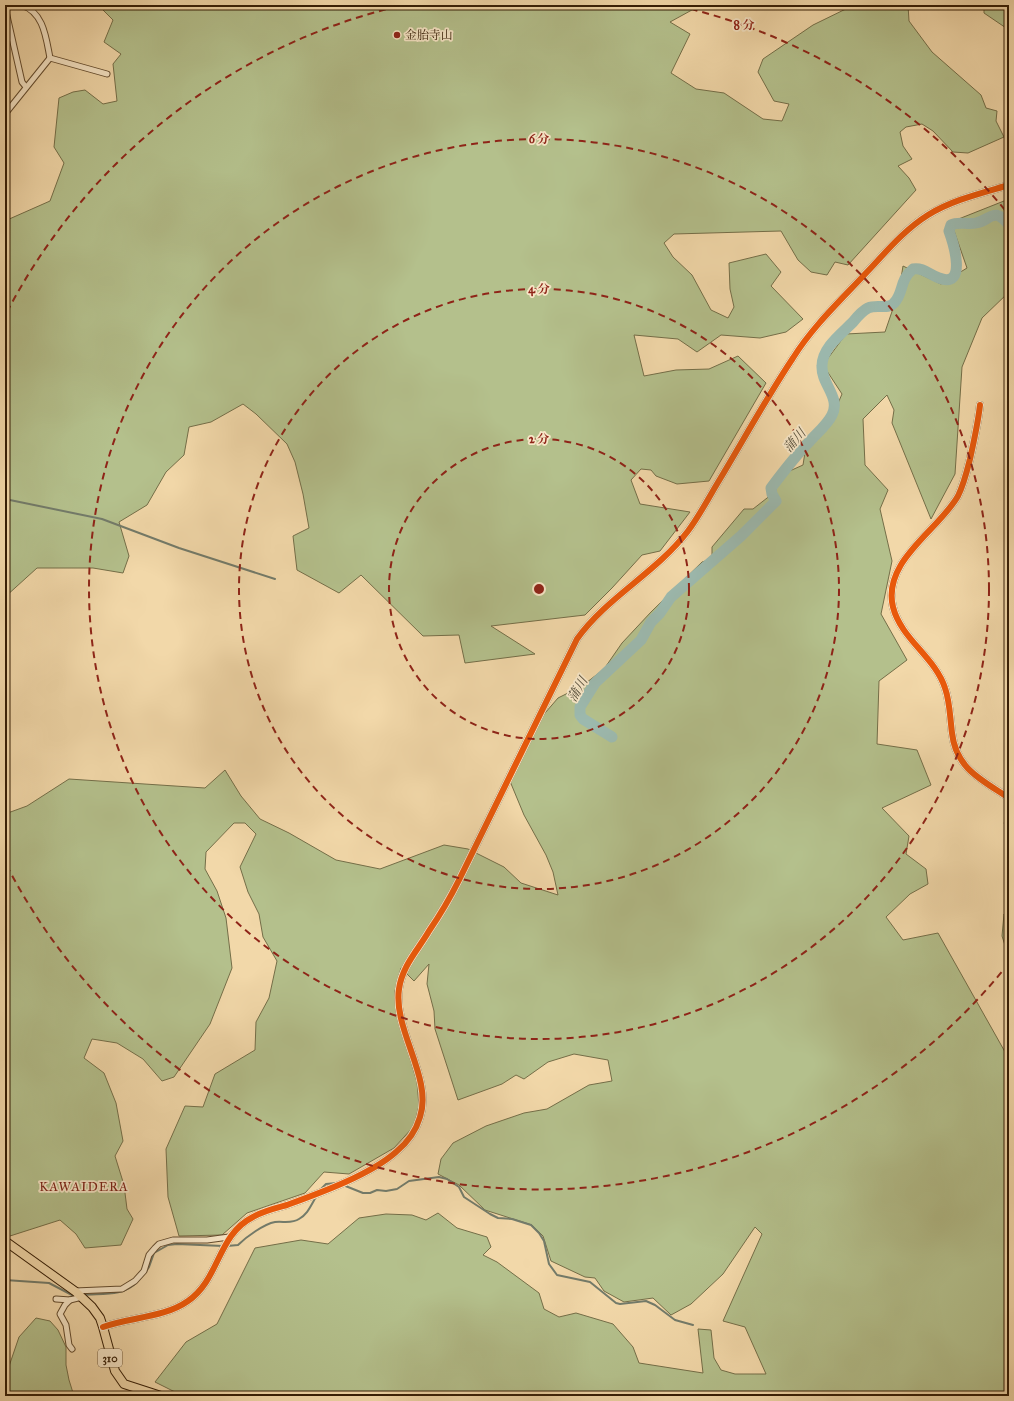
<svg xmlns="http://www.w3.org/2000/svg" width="1014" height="1401" font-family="'IM FELL Great Primer','Noto Serif JP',serif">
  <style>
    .green { fill: #b4c08c; stroke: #746e48 }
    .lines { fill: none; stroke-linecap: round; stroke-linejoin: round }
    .stream { stroke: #737b6a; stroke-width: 2 }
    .river { stroke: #9cb9ae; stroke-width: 11 }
    .minor-casing { stroke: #644c2e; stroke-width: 7 }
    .tertiary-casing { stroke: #644c2e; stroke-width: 8 }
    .trunk-casing { stroke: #351d05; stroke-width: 10 }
    .minor { stroke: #f7e6c7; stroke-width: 5 }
    .tertiary { stroke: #f7e6c7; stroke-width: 6 }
    .trunk { stroke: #f2d8a9; stroke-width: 8 }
    .cycleway-casing { stroke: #f7e6c7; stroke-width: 8 }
    .cycleway { stroke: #e8590c; stroke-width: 6 }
    .ring { fill: none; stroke: #8f2418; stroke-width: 2; stroke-dasharray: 7 5 }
    .poi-dot { fill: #8f2418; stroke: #f7e6c7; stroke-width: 1.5 }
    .labels { text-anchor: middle; stroke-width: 3.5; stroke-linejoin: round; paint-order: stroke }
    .shield { fill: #f7e6c7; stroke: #6f593f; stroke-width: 1 }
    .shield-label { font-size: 11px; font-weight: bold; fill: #351d05 }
    .poi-label { font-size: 12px; fill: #351d05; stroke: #f7e6c7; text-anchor: start }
    .water-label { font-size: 13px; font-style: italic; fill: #544c38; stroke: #f7e6c7 }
    .neighbourhood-label { font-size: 13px; letter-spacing: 1px; fill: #7a1f14; stroke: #f7e6c7 }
    .centre { fill: #8f2418; stroke: #f7e6c7; stroke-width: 2 }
    .ring-label { font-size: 12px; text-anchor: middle; font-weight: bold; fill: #8f2418; stroke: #f7e6c7; stroke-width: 3.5; stroke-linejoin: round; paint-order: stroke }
  </style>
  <rect width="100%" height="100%" fill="#f2d8a9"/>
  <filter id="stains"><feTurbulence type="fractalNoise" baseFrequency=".005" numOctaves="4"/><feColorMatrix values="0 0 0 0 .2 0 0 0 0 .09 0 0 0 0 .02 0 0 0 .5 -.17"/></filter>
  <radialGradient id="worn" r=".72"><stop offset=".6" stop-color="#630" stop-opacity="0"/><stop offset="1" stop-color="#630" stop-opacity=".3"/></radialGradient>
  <g class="green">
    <polygon points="98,5 701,5 670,22 690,34 671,73 696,89 724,93 763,119 782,121 789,104 774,101 758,72 763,59 813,25 854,5 908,5 909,21 932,52 981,95 986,108 997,111 996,121 1004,137 968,153 953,152 933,131 922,124 906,127 900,132 903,146 912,159 898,166 909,178 916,190 848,265 835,262 827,275 811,272 798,260 781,231 674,234 664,243 673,257 692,275 711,310 728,318 734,307 730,289 729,263 766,254 781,272 771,286 803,319 786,332 760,338 721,335 697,352 678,339 634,335 644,376 676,370 709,369 738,356 766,383 709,481 677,484 656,476 651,470 641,469 631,480 640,504 690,512 660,551 642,555 612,588 585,615 491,626 535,654 465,663 459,635 423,636 361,575 339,593 297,570 293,536 309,528 303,494 295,462 287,444 256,414 243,404 211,422 189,427 184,455 166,472 147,505 119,522 129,556 123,573 93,568 37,568 5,597 5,220 7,220 50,201 64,163 54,147 59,98 73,92 85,90 103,104 117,101 113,64 121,54 104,42 113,20"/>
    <polygon points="984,5 1009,5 1009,30 984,13"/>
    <polygon points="1009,199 1009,292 982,318 962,367 955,474 931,519 892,423 894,410 887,395 863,419 865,465 888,490 880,509 892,561 881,614 907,660 879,681 877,744 917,750 931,785 882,808 909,836 906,854 926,869 928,884 910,894 886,917 903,940 938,933 1009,1059 1009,1396 203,1396 175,1392 155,1382 186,1342 217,1324 255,1248 301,1240 328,1244 359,1218 386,1214 412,1215 426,1220 438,1213 457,1228 487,1237 491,1247 483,1255 497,1262 539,1293 544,1309 559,1317 576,1313 613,1324 633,1347 639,1363 703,1373 698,1329 711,1330 714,1358 721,1370 735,1374 766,1374 745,1327 723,1321 762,1234 755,1227 723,1274 691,1304 671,1315 653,1298 624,1302 604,1291 595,1278 585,1277 551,1261 543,1236 532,1225 485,1210 459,1185 438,1174 441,1159 453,1143 486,1126 524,1113 547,1109 589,1085 612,1081 608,1060 574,1054 548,1062 524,1079 516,1075 502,1084 458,1100 435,1029 434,1011 427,984 429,964 414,981 401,968 395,991 396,1009 417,1082 419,1106 414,1126 394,1148 349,1174 324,1172 305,1193 247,1213 222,1235 179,1236 168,1197 166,1149 185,1106 203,1107 215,1074 255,1050 256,1022 269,998 277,961 263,937 259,914 248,892 240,867 256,834 245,823 234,823 206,852 205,869 217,891 226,918 232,968 210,1024 174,1077 162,1081 143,1059 117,1043 92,1039 84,1058 104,1073 116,1103 123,1141 115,1156 124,1185 127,1209 133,1219 121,1245 85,1248 76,1234 60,1220 10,1236 5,1232 5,814 27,806 69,779 205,788 225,770 241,796 260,819 289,833 336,860 380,869 444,845 468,849 504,867 521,883 558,895 553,872 546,855 524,815 507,774 533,727 558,698 582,686 604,669 622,643 651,612 702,562 712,559 712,547 744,509 753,509 776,491 774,478 803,465 806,446 833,415 842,394 823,365 846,334 885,332 899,291 903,266 941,284 967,268 951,222"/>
    <polygon points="1004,914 1009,925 1009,958 1002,936"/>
    <polygon points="36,1318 50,1321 58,1330 66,1347 66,1365 69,1380 74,1396 7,1396 5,1390 5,1378 19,1337"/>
  </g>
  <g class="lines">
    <g class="stream">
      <polyline points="5,499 102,519 179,548 275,579"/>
      <polyline points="343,1185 363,1193 370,1193 377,1190 386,1191 397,1189 409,1181 439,1177 447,1179 459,1187 464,1197 490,1214 498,1218 512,1219 531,1225 539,1233 544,1241 549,1264 557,1275 590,1282 616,1303 620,1304 646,1301 655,1305 675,1320 693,1325"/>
      <polyline points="320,1190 326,1184 337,1183"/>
      <path d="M227,1246L238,1245C246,1237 264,1224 275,1222C283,1221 292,1224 299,1219C308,1214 311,1205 316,1197"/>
      <polyline points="145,1273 149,1267 154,1253 168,1245 177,1244 223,1246"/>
      <polyline points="5,1280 49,1283 72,1295 76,1295"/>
      <path d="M82,1295C101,1293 123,1297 137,1282"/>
    </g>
    <path class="river" d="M612,737L583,719L580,715V707L595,683L641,640L651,622L660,613L671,597L741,536L776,501L772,494L771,488C783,472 796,455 810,441C817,433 827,425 832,415C841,397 821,384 822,366C822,348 841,334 853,322C857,317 862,311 868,308C877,304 888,310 894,303C904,293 899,280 913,269C923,267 930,275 939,278C968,289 953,242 949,231L951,225C959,221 967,225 976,223C991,220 994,206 1009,225"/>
    <defs>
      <g id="minor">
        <path d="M21,5C44,12 46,38 50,58"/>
        <polyline points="5,7 22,82 26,87"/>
        <polyline points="50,58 107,74"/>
        <polyline points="5,114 50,58"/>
        <polyline points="75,1291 122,1289 135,1281 144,1271 149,1255 155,1248 159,1244 173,1240 207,1240 229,1237"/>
        <polyline points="56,1299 70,1300 82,1297"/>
        <polyline points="70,1300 65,1305 60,1314 66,1325 69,1345 72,1349"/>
      </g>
      <g id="tertiary">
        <path d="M980,405C978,423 974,441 970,459C967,471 964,484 958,496C938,531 882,561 893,607C901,639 935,657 945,688C950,702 950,718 952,733C956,769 982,780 1009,798"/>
        <polyline points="1008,823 1009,822"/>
        <path d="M103,1327C130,1317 164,1318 188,1301C220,1279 217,1235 253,1217C263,1211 276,1208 287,1205C320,1193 370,1175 396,1152C407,1143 416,1131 420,1117C433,1078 393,1030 399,989C402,966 418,950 429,931C440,915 450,898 459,880L577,639C607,597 656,573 688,531C700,515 709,497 720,479C744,439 767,397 793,358C813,326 841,300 867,272C886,252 904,230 928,215C952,200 982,193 1009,185"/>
      </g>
      <polyline id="trunk" points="5,1241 76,1292 92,1307 100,1318 103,1327 115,1371 124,1384 161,1396"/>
    </defs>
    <use href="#minor" class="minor-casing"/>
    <use href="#tertiary" class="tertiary-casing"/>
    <use href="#trunk" class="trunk-casing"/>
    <use href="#minor" class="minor"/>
    <use href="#tertiary" class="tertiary"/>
    <use href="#trunk" class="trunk"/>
    <defs>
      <g id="cycleway">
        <path d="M980,405C978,423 974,441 970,459C967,471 964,484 958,496C938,531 882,561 893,607C901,639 935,657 945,688C950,702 950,718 952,733C956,769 982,780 1009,798"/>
        <path d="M103,1327C130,1317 164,1318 188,1301C220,1279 217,1235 253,1217C263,1211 276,1208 287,1205C320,1193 370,1175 396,1152C407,1143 416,1131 420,1117C433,1078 393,1030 399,989C402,966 418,950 429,931C440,915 450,898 459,880L577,639C607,597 656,573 688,531C700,515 709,497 720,479C744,439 767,397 793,358C813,326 841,300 867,272C886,252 904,230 928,215C952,200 982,193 1009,185"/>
      </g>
    </defs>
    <use href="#cycleway" class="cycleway-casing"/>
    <use href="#cycleway" class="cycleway"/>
  </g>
  <g class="ring">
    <circle cx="539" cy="589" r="150"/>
    <circle cx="539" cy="589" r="300"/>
    <circle cx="539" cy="589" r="450"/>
    <path d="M1009 963A600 600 0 0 1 7 866M7 312A600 600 0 0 1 399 6M679 6A600 600 0 0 1 1009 215"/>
  </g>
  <circle class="poi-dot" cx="397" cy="35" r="4"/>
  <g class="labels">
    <rect class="shield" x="98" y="1349" width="24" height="18" rx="3"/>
    <g class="shield-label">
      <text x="110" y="1362">310</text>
    </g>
    <g class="poi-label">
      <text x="405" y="39">金胎寺山</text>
    </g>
    <g class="water-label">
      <text transform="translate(794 440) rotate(-49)" y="5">蒲川</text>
      <text transform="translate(577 689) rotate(-60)" y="5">蒲川</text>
    </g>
    <g class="neighbourhood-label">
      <text x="84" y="1191">KAWAIDERA</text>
    </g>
  </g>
  <circle cx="539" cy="589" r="6" class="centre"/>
  <g class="ring-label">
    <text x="744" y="29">8 分</text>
    <text x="539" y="143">6 分</text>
    <text x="539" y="293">4 分</text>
    <text x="539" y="443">2 分</text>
  </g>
  <rect width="1014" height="1401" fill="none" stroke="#f2d8a9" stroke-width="20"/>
  <rect x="6" y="6" width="1002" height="1389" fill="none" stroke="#351d05" stroke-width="2"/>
  <rect x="10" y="10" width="994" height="1381" fill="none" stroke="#351d05"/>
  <rect width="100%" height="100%" filter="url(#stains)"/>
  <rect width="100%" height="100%" fill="url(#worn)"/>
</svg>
